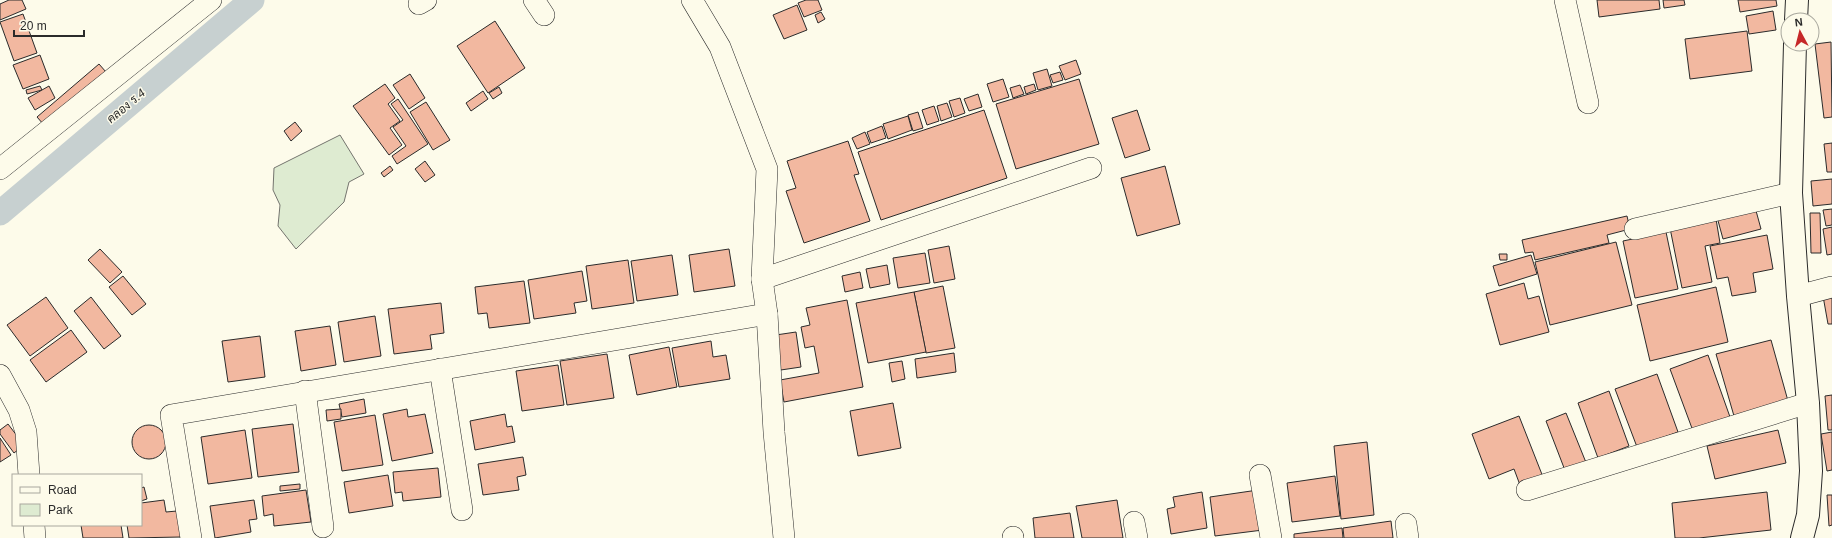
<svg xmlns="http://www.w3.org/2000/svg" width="1832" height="538" font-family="Arial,Sarabun,sans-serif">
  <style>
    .green { fill: #deebd1; stroke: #74746e }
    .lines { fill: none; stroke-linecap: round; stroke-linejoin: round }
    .canal { stroke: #c7d0d0; stroke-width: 25 }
    .building { fill: #f2b8a0; stroke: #2b2b2b }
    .street-casing { stroke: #2b2b2b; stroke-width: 22 }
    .secondary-casing { stroke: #2b2b2b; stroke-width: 24 }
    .street { stroke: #fdfbea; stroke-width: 21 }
    .secondary { stroke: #fdfbea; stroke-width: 22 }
    .labels { text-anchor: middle; stroke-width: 3; stroke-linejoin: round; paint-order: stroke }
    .water-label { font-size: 12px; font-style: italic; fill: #2b2b2b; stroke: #fdfbea }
  </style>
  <rect width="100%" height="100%" fill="#fdfbea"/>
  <polygon class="green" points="340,135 364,174 349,182 344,202 296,249 278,226 280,205 273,190 274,168"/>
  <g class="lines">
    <polyline class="canal" points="0,213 252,0"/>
  </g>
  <g class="building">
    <polygon points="9,0 22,0 26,9 0,20 0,4"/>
    <polygon points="806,0 818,0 822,10 804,17 798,3"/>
    <polygon points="1597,0 1659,0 1660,9 1599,17"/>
    <polygon points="1663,0 1684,0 1685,5 1664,8"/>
    <polygon points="1738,0 1776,0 1777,6 1740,12"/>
    <polygon points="797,5 807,30 784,39 773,15"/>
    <polygon points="1773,11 1776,30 1749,34 1746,16"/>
    <polygon points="821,12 825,19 818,23 815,15"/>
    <polygon points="23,14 37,53 14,61 0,22"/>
    <polygon points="495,21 525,68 488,93 457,46"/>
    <polygon points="1747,31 1752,71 1690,79 1685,39"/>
    <polygon points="1831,42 1832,117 1824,118 1815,44"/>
    <polygon points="40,55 49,79 23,89 13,65"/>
    <polygon points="1076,60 1081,74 1065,80 1059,66"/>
    <polygon points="99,64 106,72 44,125 37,117"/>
    <polygon points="1047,69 1052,86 1038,90 1033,73"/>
    <polygon points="1060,72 1063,80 1053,83 1050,75"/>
    <polygon points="410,74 425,98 409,109 393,85"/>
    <polygon points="1003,79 1009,97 993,102 987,84"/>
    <polygon points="1079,79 1099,144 1016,169 996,104"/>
    <polygon points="385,84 395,98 388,104 400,121 390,128 402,145 389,155 353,106"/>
    <polygon points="1034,84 1036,90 1026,94 1024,87"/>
    <polygon points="1020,85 1024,94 1013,98 1010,88"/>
    <polygon points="40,86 42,90 27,94 26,90"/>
    <polygon points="49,86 55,98 35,110 28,98"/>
    <polygon points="499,87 502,93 493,99 489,93"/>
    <polygon points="483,91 488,99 471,111 466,103"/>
    <polygon points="978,94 982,107 969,111 964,99"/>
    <polygon points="960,98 965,113 954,117 949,101"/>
    <polygon points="398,99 428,144 397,164 392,156 406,146 393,127 403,120 391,104"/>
    <polygon points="426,102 450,140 433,150 410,112"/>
    <polygon points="947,103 952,117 941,121 937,106"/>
    <polygon points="934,106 939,121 927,125 922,110"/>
    <polygon points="984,110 1007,178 881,220 858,152"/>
    <polygon points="1137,110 1150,150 1125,158 1112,118"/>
    <polygon points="918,112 923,128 913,131 908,115"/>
    <polygon points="908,116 912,130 888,139 883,124"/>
    <polygon points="295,122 302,131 291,141 284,131"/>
    <polygon points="882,126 886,138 871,143 867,132"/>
    <polygon points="865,132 870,144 857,149 852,138"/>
    <polygon points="848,141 859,174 854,175 870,221 804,243 786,191 796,188 787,161"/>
    <polygon points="1832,143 1832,172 1827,172 1824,144"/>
    <polygon points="425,161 435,175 425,182 415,169"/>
    <polygon points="390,166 393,170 384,177 381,173"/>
    <polygon points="1165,166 1180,224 1137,236 1121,178"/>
    <polygon points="1832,179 1832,204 1813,206 1811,181"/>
    <polygon points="1755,207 1761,229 1723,239 1717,217"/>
    <polygon points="1832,209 1832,225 1826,226 1823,210"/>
    <polygon points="1810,213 1820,213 1821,253 1811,253"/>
    <polygon points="1627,216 1630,229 1607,235 1609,243 1535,260 1533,252 1525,253 1522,240"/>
    <polygon points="1716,219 1720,243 1705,246 1712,282 1682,288 1670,228"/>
    <polygon points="1832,227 1832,254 1827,255 1823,229"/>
    <polygon points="1666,232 1678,289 1635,298 1623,241"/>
    <polygon points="1767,235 1773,269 1753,273 1756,292 1732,296 1728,277 1717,279 1710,246"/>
    <polygon points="1616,242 1632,305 1550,325 1535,262"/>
    <polygon points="949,246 955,279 934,283 928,250"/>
    <polygon points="100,249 122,272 110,283 88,260"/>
    <polygon points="729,249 735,286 694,292 689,255"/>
    <polygon points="925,253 930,283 898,288 893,258"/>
    <polygon points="1499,254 1507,254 1507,260 1500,260"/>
    <polygon points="672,255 678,295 637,301 631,261"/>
    <polygon points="1531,255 1537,274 1499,286 1493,266"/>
    <polygon points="628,260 634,303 592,309 586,266"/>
    <polygon points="887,265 890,284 870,288 866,269"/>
    <polygon points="582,271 587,301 574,303 576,313 534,319 528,280"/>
    <polygon points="860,272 863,288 845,292 842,276"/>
    <polygon points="123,276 146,304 132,315 109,287"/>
    <polygon points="524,281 530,323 489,328 487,313 478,314 475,287"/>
    <polygon points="1524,283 1528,299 1539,296 1549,332 1500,345 1486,294"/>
    <polygon points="943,286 955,348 926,353 914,292"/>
    <polygon points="1716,287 1728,342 1650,361 1637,305"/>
    <polygon points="914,292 926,352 868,363 856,303"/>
    <polygon points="1832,294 1832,324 1828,324 1823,296"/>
    <polygon points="46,297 68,328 30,356 7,325"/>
    <polygon points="91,297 121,336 104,349 74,311"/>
    <polygon points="847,300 863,387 784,402 780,380 819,373 814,346 805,348 801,327 810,325 806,308"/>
    <polygon points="441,303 444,333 430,335 432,349 394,354 388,309"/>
    <polygon points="375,316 381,356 344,362 338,322"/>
    <polygon points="330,326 336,365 301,371 295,331"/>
    <polygon points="71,330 87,352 46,382 30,360"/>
    <polygon points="796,332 801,367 774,371 769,336"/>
    <polygon points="260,336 265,377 228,382 222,341"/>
    <polygon points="1771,340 1788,401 1734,416 1716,354"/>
    <polygon points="711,341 713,357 726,355 730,379 679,387 672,348"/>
    <polygon points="669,347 677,387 637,395 629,355"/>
    <polygon points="954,353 956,372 917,378 915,359"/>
    <polygon points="607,354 614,398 567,405 560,361"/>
    <polygon points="1708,355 1730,417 1693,431 1670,369"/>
    <polygon points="902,361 905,379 892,382 889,363"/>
    <polygon points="558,365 564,405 522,411 516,371"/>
    <polygon points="1657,374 1678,432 1637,447 1615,389"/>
    <polygon points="1609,391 1629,446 1598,458 1578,403"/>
    <polygon points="1832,395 1832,430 1828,430 1825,396"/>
    <polygon points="364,399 366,413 342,417 339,404"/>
    <polygon points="893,403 901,448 858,456 850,411"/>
    <polygon points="341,409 341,419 327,421 326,410"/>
    <polygon points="407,409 408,417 425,414 433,453 392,461 383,414"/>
    <polygon points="1566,413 1587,465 1566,473 1546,421"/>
    <polygon points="505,414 507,427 512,426 515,442 475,450 470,421"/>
    <polygon points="375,415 383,465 342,471 334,422"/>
    <polygon points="1519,416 1543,477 1520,485 1514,469 1489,479 1472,434"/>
    <polygon points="8,424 24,445 14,453 0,434 0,430"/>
    <polygon points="293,424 299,472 258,477 252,429"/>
    <circle cx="149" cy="442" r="17"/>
    <polygon points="245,430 252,478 208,484 201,437"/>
    <polygon points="1778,430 1786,463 1715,479 1707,446"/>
    <polygon points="1832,432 1832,470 1827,471 1821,434"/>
    <polygon points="0,438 11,455 0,462"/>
    <polygon points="1367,442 1374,515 1341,519 1334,446"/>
    <polygon points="523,457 526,475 517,477 519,490 483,495 478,464"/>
    <polygon points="438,468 441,497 403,501 402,492 395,493 393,472"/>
    <polygon points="388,475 393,506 349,513 344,482"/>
    <polygon points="1335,476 1340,516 1292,522 1287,483"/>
    <polygon points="300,484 300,489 280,491 280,486"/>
    <polygon points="144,487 147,499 141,501 141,488"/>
    <polygon points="306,490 311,522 274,526 273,514 264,516 262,496"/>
    <polygon points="1258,490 1263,530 1215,536 1210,497"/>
    <polygon points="1202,492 1207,528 1171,534 1167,509 1175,507 1173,497"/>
    <polygon points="1767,492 1771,530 1699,538 1675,538 1672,503"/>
    <polygon points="1827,495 1832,495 1832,525 1829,526"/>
    <polygon points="164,500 166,512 177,511 181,537 129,538 127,525 141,525 141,503"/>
    <polygon points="254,500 257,519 249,520 251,532 215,538 210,506"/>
    <polygon points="1117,500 1123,538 1082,538 1076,506"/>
    <polygon points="1070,513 1074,538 1035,538 1033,518"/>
    <polygon points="1391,521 1393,538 1344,538 1343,528"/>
    <polygon points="81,525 121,525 123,538 83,538"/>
    <polygon points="1342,528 1343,538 1294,538 1294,534"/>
  </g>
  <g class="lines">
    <defs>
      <g id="street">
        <polyline points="534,0 544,15"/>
        <polyline points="692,0 720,47 767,169 762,279 767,314 774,432 784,538"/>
        <polyline points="1565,0 1588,103"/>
        <polyline points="419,4 426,0"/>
        <polyline points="0,169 211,0"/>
        <polyline points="1635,229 1791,193"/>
        <polyline points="762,279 1091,168"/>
        <polyline points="1798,296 1832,287"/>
        <polyline points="440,369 462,510"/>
        <polyline points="0,375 19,410 26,432 29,475"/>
        <polyline points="305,391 323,527"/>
        <polyline points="1260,475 1271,538"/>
        <polyline points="1527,490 1808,403"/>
        <polyline points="1134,522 1137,538"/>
        <polyline points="1406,524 1408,538"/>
        <polyline points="34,525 35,538"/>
        <polyline points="1013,537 1013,538"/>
        <polyline points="191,538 171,415 767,314"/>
      </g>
      <g id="secondary">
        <polyline points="1796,20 1797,0"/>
        <polyline points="1795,44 1791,193 1798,296 1808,403 1811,471 1808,515 1802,538"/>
      </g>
    </defs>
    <use href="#street" class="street-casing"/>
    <use href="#secondary" class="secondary-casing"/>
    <use href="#street" class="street"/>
    <use href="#secondary" class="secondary"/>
  </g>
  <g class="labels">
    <g class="water-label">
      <text transform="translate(126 106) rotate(-40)" y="4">คลอง ร.4</text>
    </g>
  </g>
  <rect x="12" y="474" width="130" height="52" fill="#fdfbea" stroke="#a9a89e"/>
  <rect x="20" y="487" width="20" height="6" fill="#fdfbea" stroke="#a9a89e"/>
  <text x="48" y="494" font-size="12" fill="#2b2b2b">Road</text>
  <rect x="20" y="504" width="20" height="12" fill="#deebd1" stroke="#a9a89e"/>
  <text x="48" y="514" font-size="12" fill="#2b2b2b">Park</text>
  <g transform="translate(1800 32) rotate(353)"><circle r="19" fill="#fdfbea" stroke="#a9a89e"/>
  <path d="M0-3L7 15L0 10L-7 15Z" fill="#c62828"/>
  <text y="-6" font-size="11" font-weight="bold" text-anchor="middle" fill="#2b2b2b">N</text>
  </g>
  <path d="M14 30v6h70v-6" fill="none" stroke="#2b2b2b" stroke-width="2"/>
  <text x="20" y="30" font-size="12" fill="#2b2b2b" stroke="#fdfbea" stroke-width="3" paint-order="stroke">20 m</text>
</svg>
